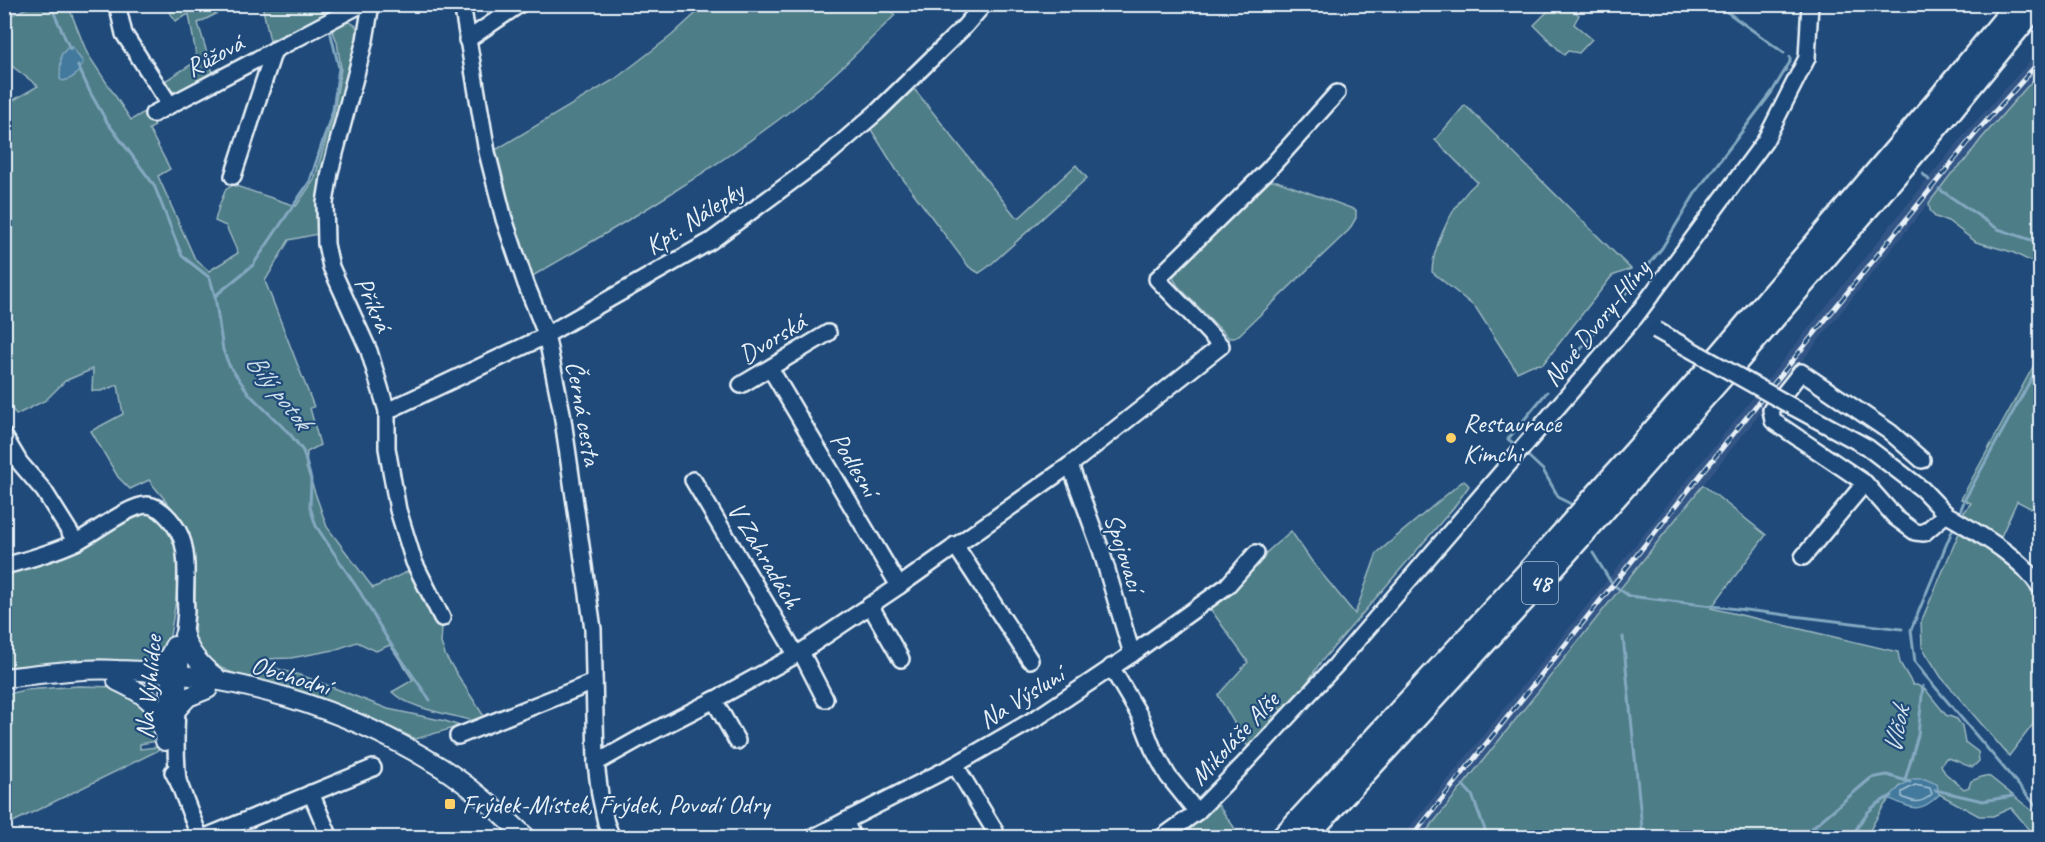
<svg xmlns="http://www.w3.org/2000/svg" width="2045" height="842" font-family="Caveat,sans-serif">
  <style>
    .built { fill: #335585 }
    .green { fill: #4e7d87; stroke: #9bb7c0; stroke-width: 1.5 }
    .water { fill: #42799d; stroke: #84a9c1; stroke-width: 1.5 }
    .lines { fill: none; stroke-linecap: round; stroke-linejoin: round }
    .shore { stroke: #a6c1d4; stroke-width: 1.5 }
    .stream { stroke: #84a9c1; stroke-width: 3 }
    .minor-casing { stroke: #e8f1f8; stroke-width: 20 }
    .major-casing { stroke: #e8f1f8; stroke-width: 22 }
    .highway-casing { stroke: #e8f1f8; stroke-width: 26 }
    .minor { stroke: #1f4a7a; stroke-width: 15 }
    .major { stroke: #1f4a7a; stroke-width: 18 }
    .highway { stroke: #1f4a7a; stroke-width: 21 }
    .rail-casing { stroke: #e8f1f8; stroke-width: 5 }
    .rail { stroke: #1f4a7a; stroke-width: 3; stroke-dasharray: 9; stroke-linecap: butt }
    .minor-bridge-casing { stroke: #e8f1f8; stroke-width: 20; stroke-linecap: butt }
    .minor-bridge { stroke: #1f4a7a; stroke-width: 15 }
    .poi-dot { fill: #ffd166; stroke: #1f4a7a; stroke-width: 2 }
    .labels { text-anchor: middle; stroke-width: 4.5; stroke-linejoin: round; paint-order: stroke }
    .shield { fill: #1f4a7a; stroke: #acbfd2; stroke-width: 1.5 }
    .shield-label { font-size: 24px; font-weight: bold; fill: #e8f1f8 }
    .street-label { font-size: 26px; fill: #e8f1f8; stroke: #1f4a7a }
    .poi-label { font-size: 26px; fill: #e8f1f8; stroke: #1f4a7a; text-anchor: start }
    .water-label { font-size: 27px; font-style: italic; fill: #cfdfea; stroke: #1f4a7a }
  </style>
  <rect width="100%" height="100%" fill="#1f4a7a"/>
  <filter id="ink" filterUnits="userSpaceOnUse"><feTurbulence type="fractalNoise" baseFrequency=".0167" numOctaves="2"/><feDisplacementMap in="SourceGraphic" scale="12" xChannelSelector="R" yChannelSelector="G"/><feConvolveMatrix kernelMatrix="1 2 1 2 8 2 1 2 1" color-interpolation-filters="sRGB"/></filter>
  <g filter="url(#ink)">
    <polygon class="built" points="2040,50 2040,72 1981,139 1935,195 1421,837 1401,838 1923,185 1969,129"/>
    <g class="green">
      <polygon points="349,4 270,41 262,5"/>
      <path d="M33,5H68L87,53L131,120L146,111L155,126L149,129L170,169L158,176L195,259L209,271L238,253L226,226L215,221L219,206L226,189L233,185L296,206L314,180L334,112L341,68L337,42L332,29L343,23L350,22L356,26L359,35L317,196L316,209L318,234L289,240L265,281L314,407L310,408L320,445L307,452L306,467L327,527L373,588L411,570L421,594L442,627L441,643L446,657L485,718L477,722C454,715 409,709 392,692L413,680L390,645L376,651L357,642L334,650L291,658L266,659L268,666L306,677L388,709L445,721L460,726L416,739C382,723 348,707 313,695C285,685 255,682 228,671C212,664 200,656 195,640C192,606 201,560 186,529C177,512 161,496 149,480L130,489L118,477L91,431L123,414L118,385L101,391H92L93,369L65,381L46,400L16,415L4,396L5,105L38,86L5,61V18Z"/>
      <polygon points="166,5 232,5 226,7 226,9 198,23 213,73 176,93 160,84 197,61 189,14 175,21"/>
      <path d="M705,5H886L895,15C864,46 833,78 798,105C714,170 622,225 529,278L492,152L615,79L671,36Z"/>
      <polygon points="1554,5 1566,5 1579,15 1574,24 1592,39 1579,53 1568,51 1564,55 1534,25"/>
      <polygon points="2040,72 2040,280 2032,262 2012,252 1976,242 1948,221 1935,217 1930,210 1929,203 1951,174 1964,162 1981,139"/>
      <polygon points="912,86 1016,217 1020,217 1076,165 1087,178 988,267 979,273 969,267 897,171 870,128 874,121"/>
      <path d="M1465,105L1631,269L1612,276L1543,364L1532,365L1517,372L1476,308L1432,272C1433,244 1455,200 1477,182L1435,140Z"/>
      <polygon points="1270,181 1277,181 1356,210 1356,218 1349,230 1239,335 1234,338 1229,338 1178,286 1171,275 1260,186"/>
      <polygon points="2040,354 2040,513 2017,501 1998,543 1962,515 1971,503 1961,499"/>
      <polygon points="1464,480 1469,486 1454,507 1320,663 1303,689 1283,712 1273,703 1266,710 1276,719 1256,743 1248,747 1218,695 1248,662 1207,604 1291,531 1313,563 1355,614 1377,553"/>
      <path d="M1703,485L1766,535L1711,608L1898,652L1900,663L1913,685H1917L1926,690L1946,715L1957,719L1962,726L1965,742L1978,752L1979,761L1973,767C1963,766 1957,759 1946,758L1941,765L1945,773L1964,789L1969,787L1971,781L1984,776L1990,777L2040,817V837H2036L2011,808L1993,816H1979L1932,790L1901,785L1883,807L1866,837L1421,838Z"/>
      <path d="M138,512C149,512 155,516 163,524C191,550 173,613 168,647L154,660L145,661L97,659L5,667L4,571Z"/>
      <polygon points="1959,533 1997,553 2040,593 2040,715 2009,756 1941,677 1922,647 1921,622"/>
      <polygon points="79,686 116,687 147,702 158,741 140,744 140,749 157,747 159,750 5,826 5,695 24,690"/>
      <polygon points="1216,802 1241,837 1182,838"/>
    </g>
    <g class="water">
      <path d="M68,47H72L83,62C80,72 73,79 63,81L60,79L61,55Z"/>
      <path d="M1912,779H1925L1937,784L1939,795C1918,815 1912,808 1888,798L1901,786Z"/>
    </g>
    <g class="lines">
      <path class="shore" d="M1915,785L1930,788L1932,794C1921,804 1914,803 1902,797V792Z"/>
      <g class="stream">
        <polyline points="50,4 70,49"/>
        <polyline points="324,4 327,16"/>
        <polyline points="1716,4 1784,53"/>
        <polyline points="329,26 339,68 333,110 310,181 253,265 215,296 223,350 229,365 250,395 290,434 303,451 311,479 310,507 316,526 360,592 388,640 430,700"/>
        <polyline points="78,66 91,94 107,122 154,185 182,256 210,278 215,296"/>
        <polyline points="1923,174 1929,180"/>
        <polyline points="1939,189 1998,229 2040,243"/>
        <polyline points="1556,380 1662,248 1696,192 1772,92 1790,62 1790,57"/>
        <polyline points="1518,447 1508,439 1547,392"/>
        <polyline points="1528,456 1543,470 1559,498 1571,504"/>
        <polyline points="1958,517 1965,499 2040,363"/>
        <polyline points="1954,526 1911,630 1915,662 1924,674 2026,794"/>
        <polyline points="1593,553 1612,584 1629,596 1902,629"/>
        <polyline points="1623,637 1643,838"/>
        <polyline points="1905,780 1918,735 1923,686"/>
        <polyline points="1463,785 1472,795 1488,838"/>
        <polyline points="1935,790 1983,801 2013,796"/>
        <polyline points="2026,794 2040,810"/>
        <polyline points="1800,838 1871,778 1887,775 1910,782"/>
        <path d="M1851,838C1863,817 1870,805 1892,796"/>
      </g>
      <defs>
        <g id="minor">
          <polyline points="117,4 124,34 170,105"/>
          <polyline points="371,4 365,40 330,172 325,203 326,244 331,267 369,351 387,411 387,448 398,510 414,562 442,618"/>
          <polyline points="462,4 487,152 504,219 526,284 546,334 562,413 593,629 596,763 600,795 606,823 612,838"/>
          <polyline points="467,40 520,4"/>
          <polyline points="153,114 362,4"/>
          <polyline points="233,176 274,50"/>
          <polyline points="770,368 899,586"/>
          <polyline points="741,385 828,333"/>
          <polyline points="1793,407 1867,447 1922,489 1946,514"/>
          <polyline points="387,411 539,339 711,241 825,157 878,111 965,26 984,4"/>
          <polyline points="4,436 20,463 44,491 76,542"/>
          <path d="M1922,460L1890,432L1801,372L1771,410L1773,421L1865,483L1896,518L1915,532L1924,533L1946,514C1979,534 2019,555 2040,587"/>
          <polyline points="1070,465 1101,550 1132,654"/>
          <polyline points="693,480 794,651 803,656 825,699"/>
          <polyline points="955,545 1030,660"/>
          <polyline points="1803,557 1865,483"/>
          <path d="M4,566C24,561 60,550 78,541C95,532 130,505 147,505C163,506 179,528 183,543C189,565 184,589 186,611C181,667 172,725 178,781"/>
          <polyline points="870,605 901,659"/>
          <polyline points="1111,667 1140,716 1153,749 1168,776 1197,812"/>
          <polyline points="714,700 737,741"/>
          <polyline points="165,728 171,663"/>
          <polyline points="458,736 594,682"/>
          <polyline points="596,763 646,735 714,700 798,654 899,586 1070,465 1221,346 1193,316 1157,279 1268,170 1337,93"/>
          <polyline points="955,765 995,831"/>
          <polyline points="173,772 178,781 200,838"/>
          <polyline points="311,793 330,838"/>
          <polyline points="845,821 853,838"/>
          <polyline points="203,838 373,768"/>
          <polyline points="812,838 955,765 1038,717 1132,654 1227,586 1256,553"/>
          <polyline points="1161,838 1197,812 1242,766 1336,665 1635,317 1765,141 1807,58 1810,4"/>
        </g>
        <g id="major">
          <path d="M184,635C189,654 202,667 217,678"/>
          <path d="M148,672C162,665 168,661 174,646"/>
          <path d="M4,678C42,674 80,668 118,670C231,673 346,707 442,768C470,786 503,815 527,838"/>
          <path d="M117,681C151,697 158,703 165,741"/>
          <polyline points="177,709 188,697 208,689"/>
        </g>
        <g id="highway">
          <polyline points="1719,356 1936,102 2017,4"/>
          <polyline points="1734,365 1949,113 2038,4"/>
          <polyline points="1282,838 1527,573 1709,368"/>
          <polyline points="1305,838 1539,584 1723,376"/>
        </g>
      </defs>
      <use href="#minor" class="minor-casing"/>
      <use href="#major" class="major-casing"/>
      <use href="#highway" class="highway-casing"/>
      <use href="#minor" class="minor"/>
      <use href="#major" class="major"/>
      <use href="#highway" class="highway"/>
      <defs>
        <g id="rail">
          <polyline points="1772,386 1975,134 2040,61"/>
          <polyline points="1411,838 1762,398"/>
        </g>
      </defs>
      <use href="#rail" class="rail-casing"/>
      <use href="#rail" class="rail"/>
      <defs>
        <polyline id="minor-bridge" points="1656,330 1793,407"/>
      </defs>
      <use href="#minor-bridge" class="minor-bridge-casing"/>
      <use href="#minor-bridge" class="minor-bridge"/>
    </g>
  </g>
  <g class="poi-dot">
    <circle cx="1451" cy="438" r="6"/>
    <rect x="444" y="798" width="12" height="12" rx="3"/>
  </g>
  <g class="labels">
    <rect class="shield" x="1522" y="562" width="36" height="42" rx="4.5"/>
    <g class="shield-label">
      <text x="1540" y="591">48</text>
    </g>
    <g class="street-label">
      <text transform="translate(214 55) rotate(-28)" y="9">Růžová</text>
      <text transform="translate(694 218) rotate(-33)" y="9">Kpt. Nálepky</text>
      <text transform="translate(374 304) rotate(66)" y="9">Příkrá</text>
      <text transform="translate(1596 323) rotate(-51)" y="9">Nové Dvory-Hlíny</text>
      <text transform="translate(772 338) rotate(-31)" y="9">Dvorská</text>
      <text transform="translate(584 413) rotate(80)" y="9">Černá cesta</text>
      <text transform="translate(855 464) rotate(59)" y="9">Podlesní</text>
      <text transform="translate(1125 552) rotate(72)" y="9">Spojovací</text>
      <text transform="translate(765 555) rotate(59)" y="9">V Zahradách</text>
      <text transform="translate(291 675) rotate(17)" y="9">Obchodní</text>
      <text transform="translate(148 687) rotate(-85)" y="9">Na Vyhlídce</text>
      <text transform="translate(1021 697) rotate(-32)" y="9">Na Výsluní</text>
      <text transform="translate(1234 738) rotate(-47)" y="9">Mikoláše Alše</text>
    </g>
    <g class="poi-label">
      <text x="1463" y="432">Restaurace<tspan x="1463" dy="30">Kimchi</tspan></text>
      <text x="462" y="813">Frýdek-Místek, Frýdek, Povodí Odry</text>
    </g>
    <g class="water-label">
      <text transform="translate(279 391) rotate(52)" y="9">Bílý potok</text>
      <text transform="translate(1896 730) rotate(-79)" y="9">Vlčok</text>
    </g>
  </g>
  <rect width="2045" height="842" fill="none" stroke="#1f4a7a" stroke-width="24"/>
  <rect x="12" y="12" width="2021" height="818" fill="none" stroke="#e8f1f8" stroke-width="2" filter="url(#ink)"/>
</svg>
